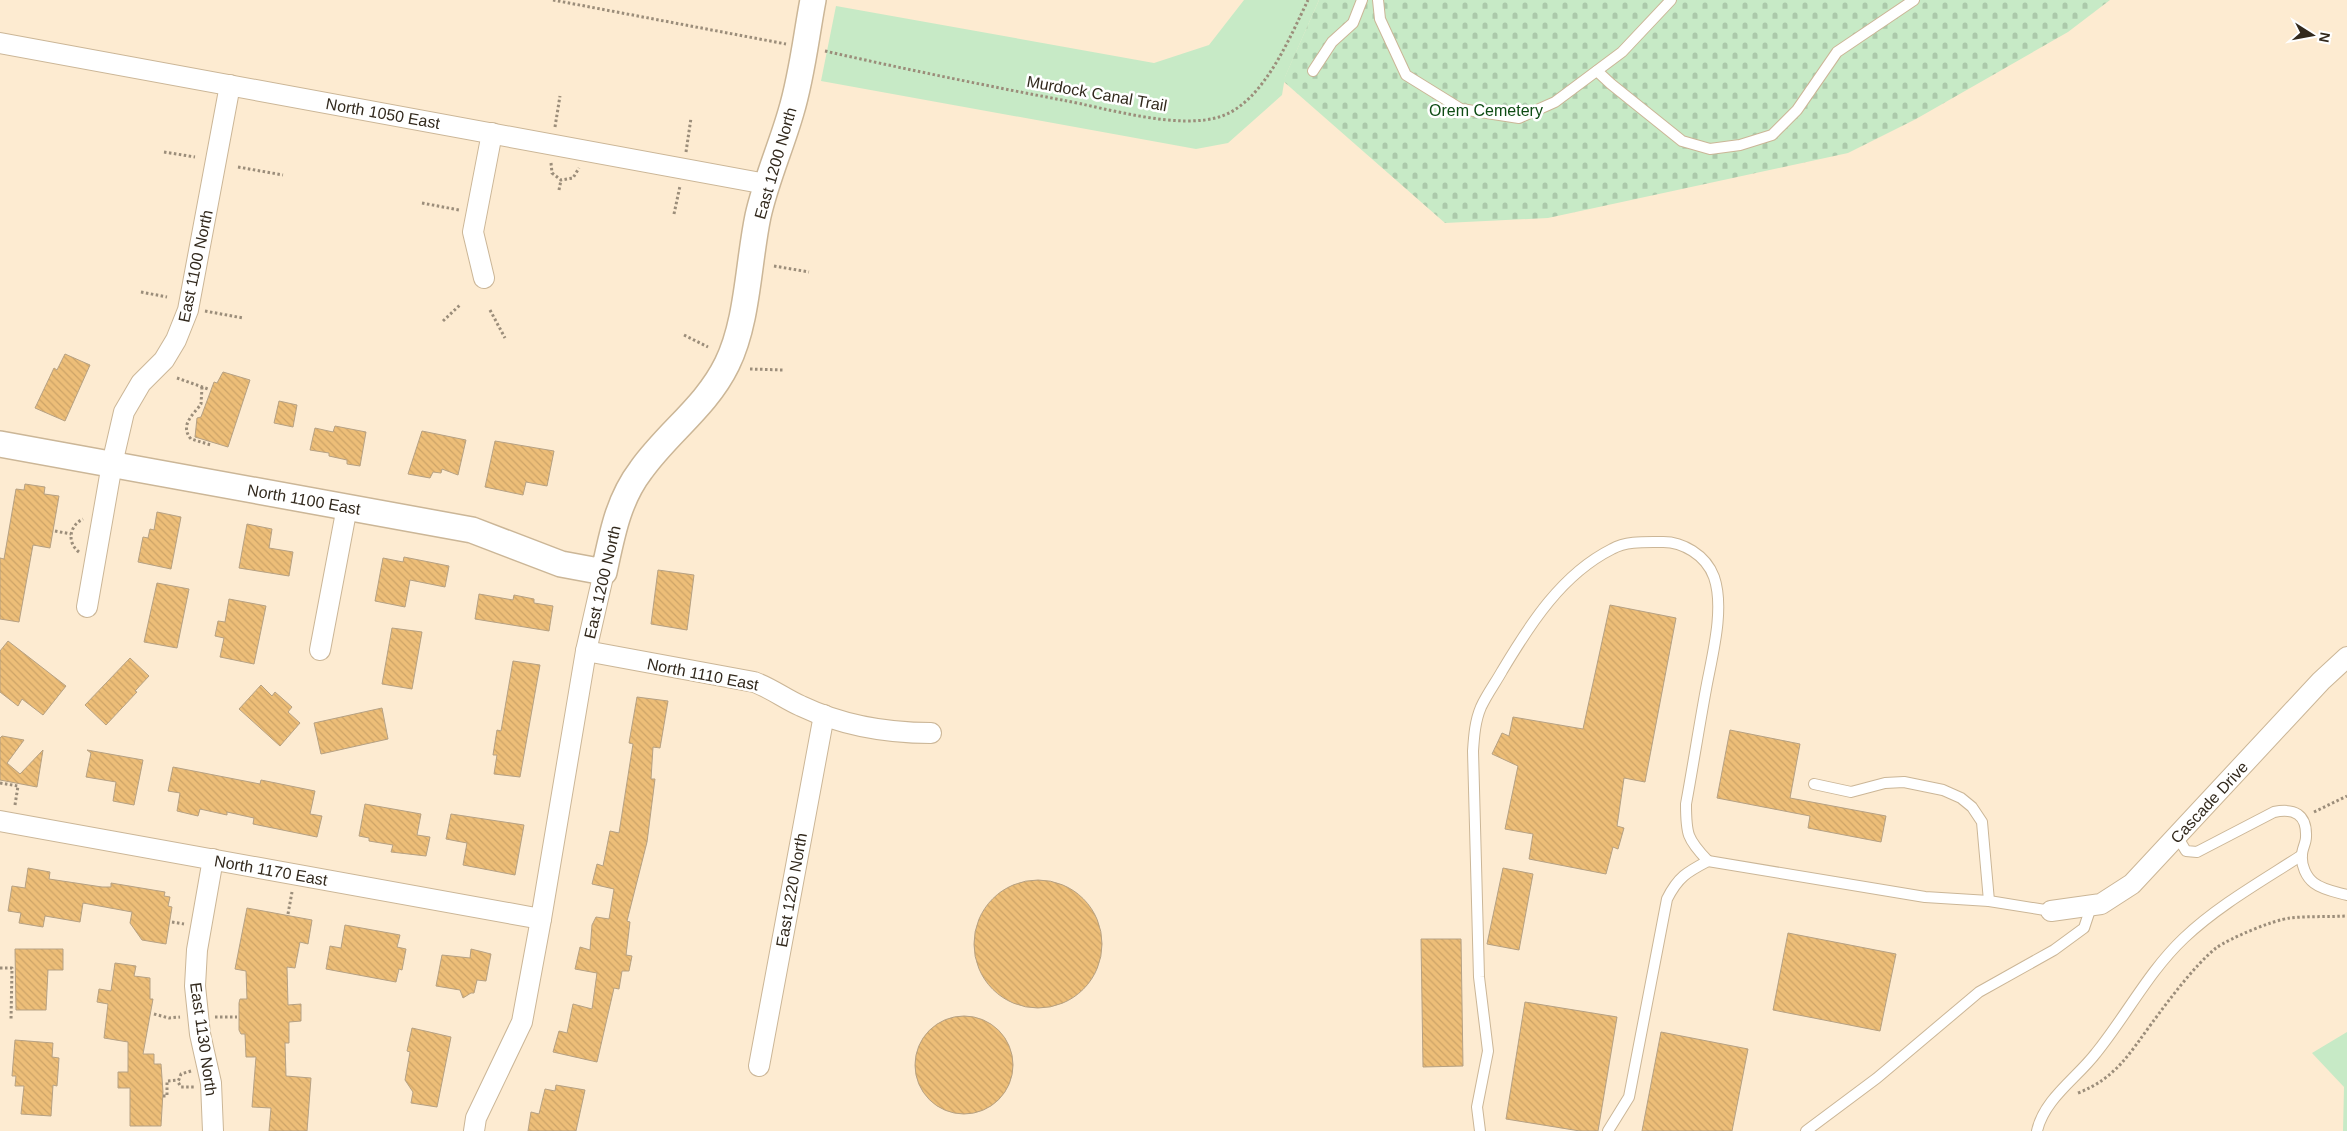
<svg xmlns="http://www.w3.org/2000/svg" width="2347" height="1131" font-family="Helvetica,sans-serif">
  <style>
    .grass { fill: #c7eac6 }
    .cemetery { fill: url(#cemetery-stones) }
    .building { fill: url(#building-back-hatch); stroke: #b6a183 }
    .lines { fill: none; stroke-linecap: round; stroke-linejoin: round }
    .service-casing { stroke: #cbb697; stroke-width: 12 }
    .minor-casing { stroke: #cbb697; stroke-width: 22 }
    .tertiary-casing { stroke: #cbb697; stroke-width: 28 }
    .path { stroke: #9b8d7a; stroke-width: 3; stroke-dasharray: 2.5 2.5; stroke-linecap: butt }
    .service { stroke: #fff; stroke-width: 10 }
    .minor { stroke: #fff; stroke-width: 20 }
    .tertiary { stroke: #fff; stroke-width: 25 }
    .labels { text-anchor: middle; stroke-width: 5; stroke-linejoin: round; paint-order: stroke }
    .street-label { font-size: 16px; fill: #32291d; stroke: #fff }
    .park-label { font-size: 16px; fill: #0d4b13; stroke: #fff }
  </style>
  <defs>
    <pattern id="cemetery-stones" width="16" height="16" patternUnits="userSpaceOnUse" patternTransform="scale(1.25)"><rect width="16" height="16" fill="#c7eac6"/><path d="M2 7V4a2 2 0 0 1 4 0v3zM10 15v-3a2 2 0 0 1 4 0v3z" fill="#abc9aa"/></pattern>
    <pattern id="building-back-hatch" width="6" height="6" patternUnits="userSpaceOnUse" patternTransform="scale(1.25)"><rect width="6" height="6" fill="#edbe78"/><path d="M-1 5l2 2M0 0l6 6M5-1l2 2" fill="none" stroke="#cca367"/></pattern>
  </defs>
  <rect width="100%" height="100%" fill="#fdebd1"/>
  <g class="grass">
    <polygon points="1244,0 1319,0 1285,77 1282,95 1228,143 1196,149 821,81 836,6 1154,63 1209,45"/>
    <polygon points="2347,1032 2347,1131 2343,1131 2344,1087 2312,1053"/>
  </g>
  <polygon class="cemetery" points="1319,0 2110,0 2068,32 1916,119 1848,153 1548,218 1445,223 1283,81"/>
  <g class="building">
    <polygon points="65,354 90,365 65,421 35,408 54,368 57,370"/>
    <polygon points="223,372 250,380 228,447 195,437 197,418 201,417 214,382 217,383"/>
    <polygon points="279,401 297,405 293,427 274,423"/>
    <polygon points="335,426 366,432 360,466 347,464 347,460 329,456 329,453 310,450 315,428 333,432"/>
    <polygon points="422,431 466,440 458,475 442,469 441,473 433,472 430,478 408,474"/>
    <polygon points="495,441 554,451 547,486 526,482 523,495 485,487"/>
    <polygon points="25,484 45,487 44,494 59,496 50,548 33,545 19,622 0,619 0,558 4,559 16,489 24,490"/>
    <polygon points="157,512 181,517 171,569 138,562 143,537 148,538 150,529 154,530"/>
    <polygon points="247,524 272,529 269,548 293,552 289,576 239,568"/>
    <polygon points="404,557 449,566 445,587 410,580 405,607 375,601 383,558 403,562"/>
    <polygon points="658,570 694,575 687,630 651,624"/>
    <polygon points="157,583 189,589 177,648 144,642"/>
    <polygon points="479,594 513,600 514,595 534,599 534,603 553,606 549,631 475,619"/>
    <polygon points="229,599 266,606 254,664 220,657 224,638 215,636 218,621 225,622"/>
    <polygon points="1610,605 1676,618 1645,782 1624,778 1617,826 1624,828 1618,849 1613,847 1606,874 1529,859 1533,834 1505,829 1518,766 1492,754 1502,733 1509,736 1513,717 1583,729"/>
    <polygon points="392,628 422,632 412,689 382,684"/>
    <polygon points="8,641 66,686 43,715 22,699 18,706 0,692 0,651"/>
    <polygon points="130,658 149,676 135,691 137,692 106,725 85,705"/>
    <polygon points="513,661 540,665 520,777 494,774 497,755 493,755 497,730 501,731"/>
    <polygon points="261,685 272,696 275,692 292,707 288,712 300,723 280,746 239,709"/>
    <polygon points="637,697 668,701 660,748 653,747 651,779 655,779 647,842 627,921 630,922 626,955 632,956 629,971 622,971 619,989 614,988 597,1062 553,1052 559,1031 567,1033 573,1004 592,1009 597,973 575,969 580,947 590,950 592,925 596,917 609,919 614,889 592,884 597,864 603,866 610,831 619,833 633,744 629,743"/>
    <polygon points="382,708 388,739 321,754 314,723"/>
    <polygon points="1730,730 1800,744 1790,798 1886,816 1881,842 1808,828 1810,816 1717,798"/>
    <polygon points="2,736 24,740 7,763 20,774 43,750 37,787 0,780 0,738"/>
    <polygon points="87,750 143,760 134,805 113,801 116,782 86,777 91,753"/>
    <polygon points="173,767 260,784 261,780 315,791 310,814 322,816 317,837 253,824 254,818 227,812 227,815 200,809 198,816 177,811 180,793 168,791"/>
    <polygon points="365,804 421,814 417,835 430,837 426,856 391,852 393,845 369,841 369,838 359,836"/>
    <polygon points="451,814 524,825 515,875 463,865 467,843 446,839"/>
    <polygon points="28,868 50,872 49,879 102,887 111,887 111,883 165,892 164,896 170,897 168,906 172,907 166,944 142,940 130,923 132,912 83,903 80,922 45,916 43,927 19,923 21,913 8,911 12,886 25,888"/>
    <polygon points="1503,868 1533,874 1519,950 1487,944"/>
    <circle cx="1038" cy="944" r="64"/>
    <polygon points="247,908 312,920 308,944 300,942 295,968 287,967 288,1005 301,1004 301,1021 289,1022 289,1043 285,1043 286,1076 311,1078 307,1131 269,1131 271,1108 252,1107 256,1057 246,1057 245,1034 241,1034 239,1030 239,1003 240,999 247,999 246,971 235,969"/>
    <polygon points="345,925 400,935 397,947 406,949 402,970 399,969 396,982 326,969 330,946 341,948"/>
    <polygon points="1788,933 1896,954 1880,1031 1773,1010"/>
    <polygon points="1421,939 1461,939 1463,1066 1423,1067"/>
    <polygon points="15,949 63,949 63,970 48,970 46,1010 16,1010"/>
    <polygon points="471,949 491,954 486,981 477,980 474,993 471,993 463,998 460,990 436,986 442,955 470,958"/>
    <polygon points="115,963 136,966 134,976 150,978 150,999 153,999 143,1054 154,1054 154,1064 161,1064 163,1092 161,1126 130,1126 130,1088 118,1088 118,1072 128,1072 128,1042 104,1038 108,1004 97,1002 99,989 111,991"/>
    <polygon points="1525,1002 1617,1017 1598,1131 1580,1131 1506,1119"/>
    <circle cx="964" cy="1065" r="49"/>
    <polygon points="412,1028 451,1037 437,1107 411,1103 413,1092 405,1080 410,1052 407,1051"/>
    <polygon points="1661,1032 1748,1049 1732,1131 1642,1131"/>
    <polygon points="15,1040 53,1043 52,1057 59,1058 57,1086 53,1085 51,1116 21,1114 24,1086 15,1086 16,1076 12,1076"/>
    <polygon points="556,1085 585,1090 576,1131 528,1131 531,1112 539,1114 545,1089 555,1091"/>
  </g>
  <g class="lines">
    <defs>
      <g id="service">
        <polyline points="1378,0 1380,19 1406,75 1461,109 1519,118 1555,102 1622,52 1671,0"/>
        <polyline points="1313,71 1332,42 1353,23 1362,0"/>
        <polyline points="1597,71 1611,84 1682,141 1710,149 1740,145 1772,135 1797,110 1837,52 1914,0"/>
        <polyline points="1814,784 1851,792 1885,783 1904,782 1943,790 1961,798 1972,807 1982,822 1989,901"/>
        <path d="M2177,836L2186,851L2197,852L2274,812C2294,808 2307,814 2306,837C2306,843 2302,849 2302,855C2301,865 2306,877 2314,883C2323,890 2336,892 2347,895"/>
        <polyline points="1708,861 1925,897 1989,901 2051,911"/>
        <path d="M1480,1131L1477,1107L1488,1051L1479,977L1473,751C1474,736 1475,721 1481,707C1487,694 1496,682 1502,671C1530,624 1562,574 1612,549C1626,541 1645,542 1661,542C1682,541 1706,555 1714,577C1725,609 1712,656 1706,689C1699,727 1693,766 1686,804C1686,834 1687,839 1708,861C1687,872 1678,877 1667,899L1629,1097L1608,1131"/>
        <polyline points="1806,1131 1877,1078 1979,992 2054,950 2084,928 2091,907"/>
        <path d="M2037,1131C2044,1099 2077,1078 2096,1053C2126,1016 2149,971 2184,938C2219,905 2262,881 2302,855"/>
      </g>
      <g id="minor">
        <polyline points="0,43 766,184"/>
        <polyline points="484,278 473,232 492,133"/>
        <polyline points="87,607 112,464 124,412 141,383 164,360 176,340 188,310 230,85"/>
        <polyline points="320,650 347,507"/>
        <path d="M586,651L754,682C771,688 785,699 801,706C841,725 887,733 931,733"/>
        <polyline points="0,821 541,919"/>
        <polyline points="2051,911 2101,904 2132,884 2321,681 2347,657"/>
        <polyline points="759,1066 824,715"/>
        <polyline points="213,1131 211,1083 200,1034 195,986 197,950 213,859"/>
        <polyline points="474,1131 476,1118 522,1022 541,919 586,651 604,572"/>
      </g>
      <path id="tertiary" d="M0,444L472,530L561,564L604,572C612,535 618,500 641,470C668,432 706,407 727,364C748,321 748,264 758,216C766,180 781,147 791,112C802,76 806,37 813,0"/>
    </defs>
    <use href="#service" class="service-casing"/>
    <use href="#minor" class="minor-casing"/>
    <use href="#tertiary" class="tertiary-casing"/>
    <g class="path">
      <polyline points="553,0 786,44"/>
      <path d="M825,51C904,69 983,85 1062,100C1106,108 1180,131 1222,116C1264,101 1290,37 1308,0"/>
      <polyline points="555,127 560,96"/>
      <polyline points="164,152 195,157"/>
      <polyline points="686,152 691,118"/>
      <polyline points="551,163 552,173 561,180 573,178 579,168"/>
      <polyline points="238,167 283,175"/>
      <polyline points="559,190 561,180"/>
      <polyline points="422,203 459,210"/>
      <polyline points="674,214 680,186"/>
      <polyline points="774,266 809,272"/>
      <polyline points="141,292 167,297"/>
      <polyline points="490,310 505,338"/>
      <polyline points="205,311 243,318"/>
      <polyline points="443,321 461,304"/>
      <polyline points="684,335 708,347"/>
      <polyline points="750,369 784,370"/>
      <polyline points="177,378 208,389"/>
      <path d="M202,387L201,404C194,414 179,425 191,439L211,445"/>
      <polyline points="55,531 71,534"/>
      <path d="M79,552C66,542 70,525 83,519"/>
      <polyline points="0,783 18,786 15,805"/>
      <polyline points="2314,812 2347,796"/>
      <polyline points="288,914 292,892"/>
      <polyline points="172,922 184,924"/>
      <polyline points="0,968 12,968 11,1020"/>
      <polyline points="154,1014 169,1018 180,1017"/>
      <polyline points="215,1017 237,1017"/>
      <polyline points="191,1071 181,1074 178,1082 181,1087 194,1087"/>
      <path d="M2078,1093C2116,1078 2129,1054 2152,1023C2169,1000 2194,966 2216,948C2230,938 2273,920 2290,918C2308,916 2328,917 2347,916"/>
      <polyline points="163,1096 167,1096 167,1081 178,1080"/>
    </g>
    <use href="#service" class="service"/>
    <use href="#minor" class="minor"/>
    <use href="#tertiary" class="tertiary"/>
  </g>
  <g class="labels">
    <g class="street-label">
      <text transform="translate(1097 93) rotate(10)" y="6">Murdock Canal Trail</text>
      <text transform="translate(383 113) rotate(10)" y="6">North 1050 East</text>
      <text transform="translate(775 163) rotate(-74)" y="6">East 1200 North</text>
      <text transform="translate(195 266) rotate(-78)" y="6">East 1100 North</text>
      <text transform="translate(304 499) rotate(10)" y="6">North 1100 East</text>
      <text transform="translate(602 582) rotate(-77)" y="6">East 1200 North</text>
      <text transform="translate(703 674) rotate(11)" y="6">North 1110 East</text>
      <text transform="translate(2209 802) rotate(-47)" y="6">Cascade Drive</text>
      <text transform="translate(271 870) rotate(10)" y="6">North 1170 East</text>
      <text transform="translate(791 890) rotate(-80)" y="6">East 1220 North</text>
      <text transform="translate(204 1039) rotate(82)" y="6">East 1130 North</text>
    </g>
    <g class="park-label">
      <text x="1486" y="116">Orem Cemetery</text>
    </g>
  </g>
  <g transform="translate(2312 35) rotate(101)" stroke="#ffffff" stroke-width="4" paint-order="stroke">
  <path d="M0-4L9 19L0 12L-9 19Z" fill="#32291d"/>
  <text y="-8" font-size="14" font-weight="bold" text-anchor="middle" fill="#32291d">N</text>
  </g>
</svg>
